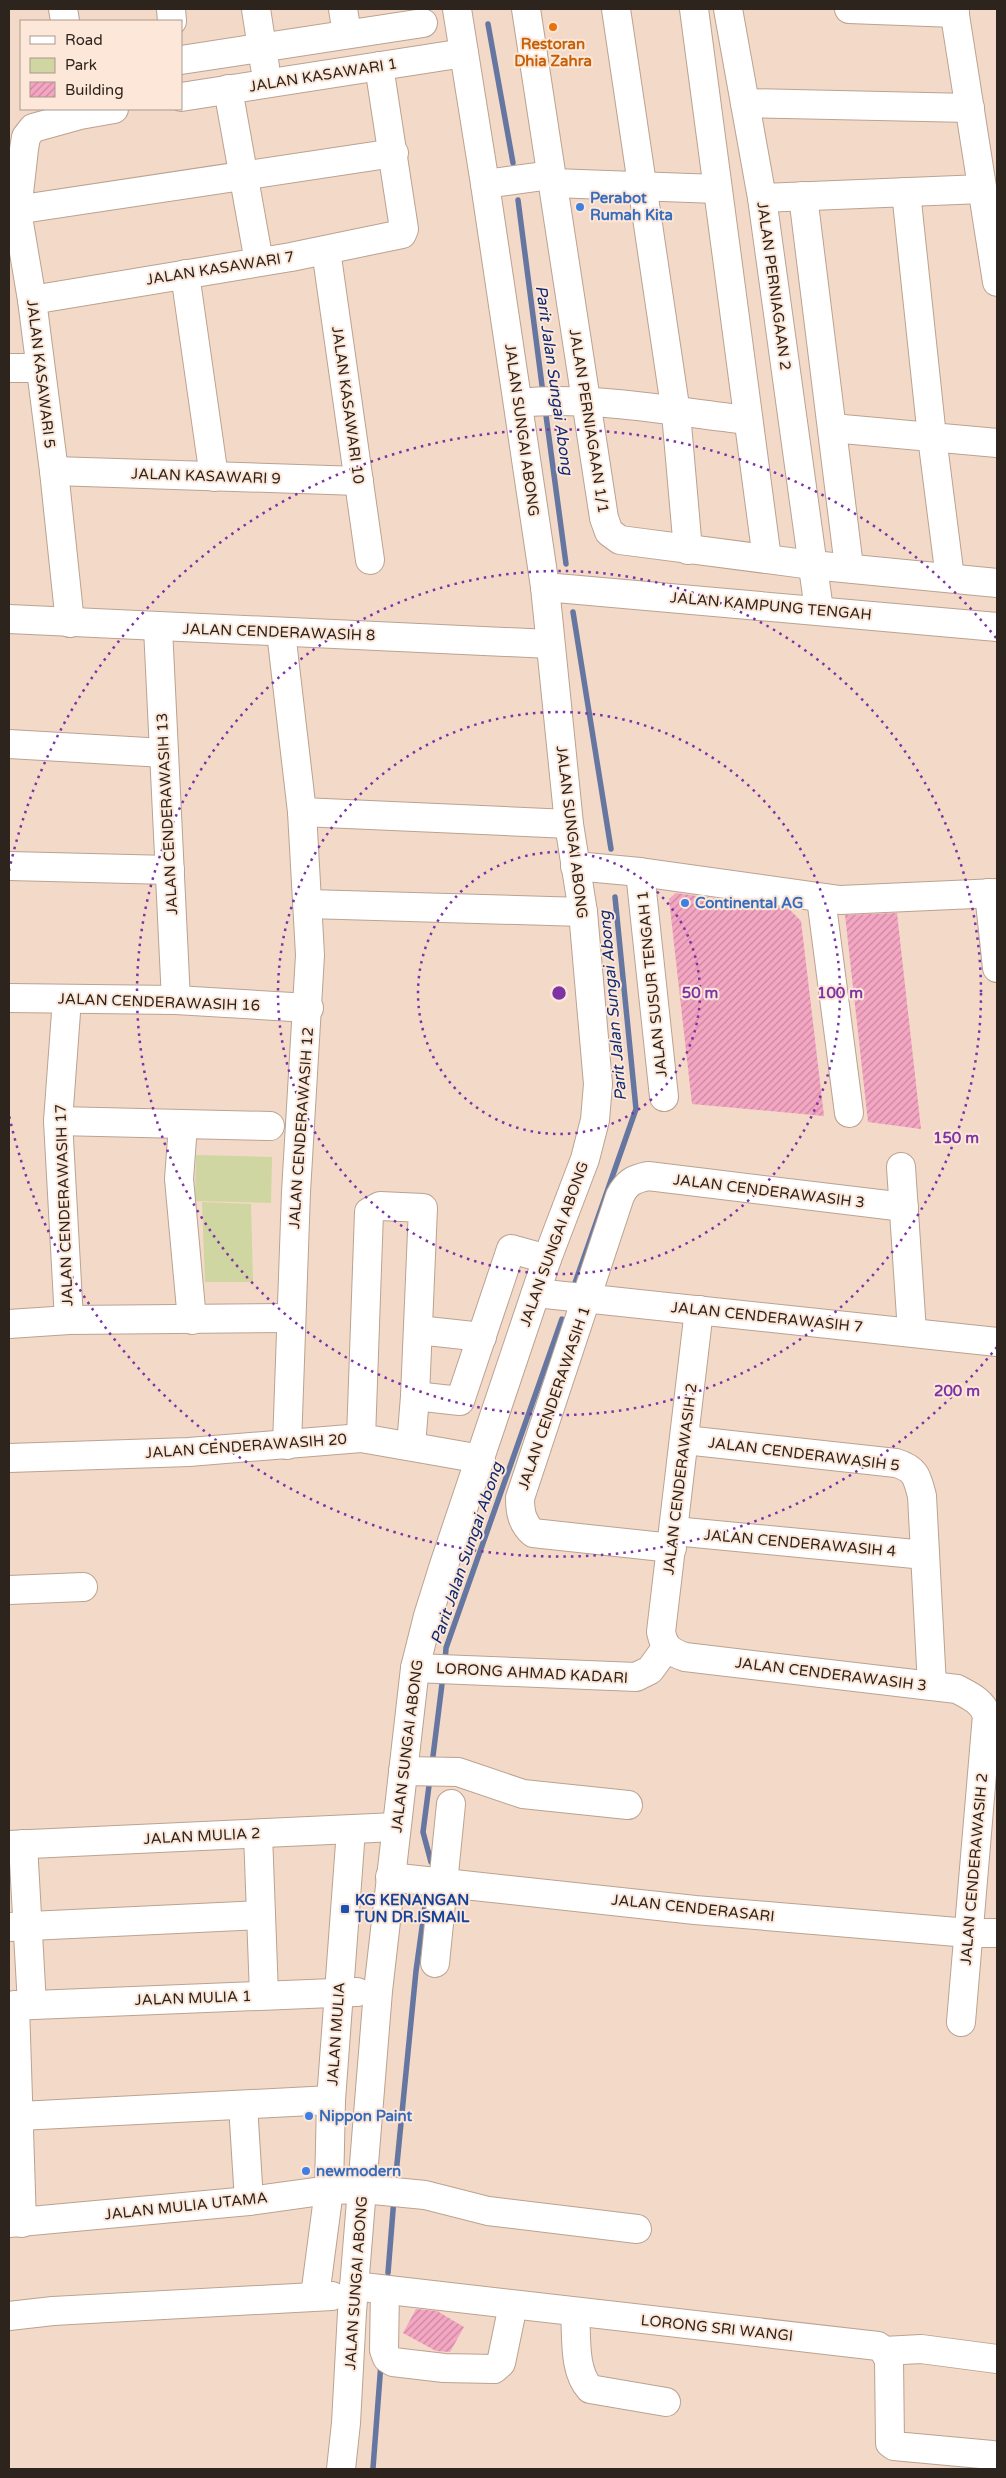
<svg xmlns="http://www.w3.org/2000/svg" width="1006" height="2478" font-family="'Varela Round',sans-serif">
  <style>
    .green { fill: #cfd6a1 }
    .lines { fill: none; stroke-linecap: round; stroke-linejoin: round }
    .stream { stroke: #6577a1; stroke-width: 5.5 }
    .building { fill: url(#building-hatch) }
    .minor-casing { stroke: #bba291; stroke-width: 30 }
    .minor { stroke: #fff; stroke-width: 28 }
    .ring { fill: none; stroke: #7e33a4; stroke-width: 2.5; stroke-dasharray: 2.5 5 }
    .food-dot { fill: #e8710a; stroke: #fce7d8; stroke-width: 2 }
    .shop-dot { fill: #3f7fe0; stroke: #fce7d8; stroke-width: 2 }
    .transit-dot { fill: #1a4fb4; stroke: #fce7d8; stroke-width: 2 }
    .labels { text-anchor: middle; stroke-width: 4; stroke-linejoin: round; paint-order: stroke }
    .food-label { font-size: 15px; font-weight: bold; fill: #c56008; stroke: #fce7d8 }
    .street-label { font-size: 15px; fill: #2e241e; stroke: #fce7d8 }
    .shop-label { font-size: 15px; font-weight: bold; fill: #366cbe; stroke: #fce7d8; text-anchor: start }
    .transit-label { font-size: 15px; font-weight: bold; fill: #164399; stroke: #fce7d8; text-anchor: start }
    .water-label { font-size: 16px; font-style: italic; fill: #0f2a72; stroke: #fce7d8 }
    .centre { fill: #7e33a4; stroke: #fce7d8; stroke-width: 2.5 }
    .ring-label { font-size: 15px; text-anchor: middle; font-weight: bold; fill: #7e33a4; stroke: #fce7d8; stroke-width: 4; stroke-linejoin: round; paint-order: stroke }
  </style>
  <defs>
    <pattern id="building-hatch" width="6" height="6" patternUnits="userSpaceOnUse" patternTransform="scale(1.25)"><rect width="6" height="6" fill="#f4a6c3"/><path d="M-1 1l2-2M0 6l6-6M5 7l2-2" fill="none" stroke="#c6879e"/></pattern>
  </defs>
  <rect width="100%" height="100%" fill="#f3d9c7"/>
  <g class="green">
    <polygon points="196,1155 272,1157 271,1203 195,1201"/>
    <polygon points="202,1202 251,1204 253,1282 205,1282"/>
  </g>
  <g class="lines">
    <g class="stream">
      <polyline points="488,24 513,163"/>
      <polyline points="518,200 543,393"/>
      <polyline points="545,408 566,564"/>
      <polyline points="573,612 611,849"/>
      <polyline points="575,1283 636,1109 615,897"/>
      <polyline points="445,1662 446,1648 562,1319"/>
      <polyline points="432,1764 443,1676"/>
      <polyline points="430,1778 423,1832 431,1862"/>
      <polyline points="395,2184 416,1971 426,1899"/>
      <polyline points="388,2273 394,2198"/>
      <polyline points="373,2468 381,2363"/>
    </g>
  </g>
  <g class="building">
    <polygon points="676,893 789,909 801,921 824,1116 692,1104 669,899"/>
    <polygon points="897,913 921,1129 868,1122 845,915"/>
    <polygon points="416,2309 437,2311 464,2327 450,2352 436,2351 403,2333"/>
  </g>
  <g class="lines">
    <defs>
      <g id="minor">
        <polyline points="63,9 65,21"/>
        <polyline points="171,9 172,21"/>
        <polyline points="256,9 265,67"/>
        <polyline points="343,9 347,34"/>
        <polyline points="526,9 604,518 609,532 620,540 812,565 997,583"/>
        <polyline points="616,9 676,413 688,550"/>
        <polyline points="694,9 767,559"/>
        <polyline points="728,9 762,198 819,610"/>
        <polyline points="849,9 955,13"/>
        <polyline points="954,9 997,282"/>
        <polyline points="181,60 423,23"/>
        <polyline points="228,89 259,262"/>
        <polyline points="181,97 464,53"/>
        <polyline points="745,103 970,108"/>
        <polyline points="553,183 717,189"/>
        <polyline points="485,184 551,175"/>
        <polyline points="906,192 932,437 950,578"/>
        <polyline points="803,196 849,567"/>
        <polyline points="762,198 982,189"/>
        <polyline points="9,211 394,153"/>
        <polyline points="326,250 370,560"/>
        <polyline points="185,274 214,477"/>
        <polyline points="32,300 291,257 402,234 404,229 379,66"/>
        <polyline points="9,368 40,368"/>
        <path d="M518,403C592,395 674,412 748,420"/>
        <polyline points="832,428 997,443"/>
        <polyline points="54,471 359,481"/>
        <polyline points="545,587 997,627"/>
        <polyline points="9,619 550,644"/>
        <polyline points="70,623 54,471 32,300 17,211 24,149 26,137 33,128 80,115 114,109"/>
        <polyline points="158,628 176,1000"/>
        <polyline points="281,632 302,812 310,955 296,1192 287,1445"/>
        <polyline points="9,744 164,753"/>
        <polyline points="302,812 569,824"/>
        <polyline points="9,866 170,870"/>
        <polyline points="575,866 640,872 840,900 997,893"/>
        <polyline points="640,872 664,1097"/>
        <polyline points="989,893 997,968"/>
        <polyline points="821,898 849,1113"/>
        <polyline points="308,904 583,912"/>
        <polyline points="9,998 176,1000 309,1008"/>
        <polyline points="67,999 58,1121 69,1320"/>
        <polyline points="58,1121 270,1126"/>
        <polyline points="183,1125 179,1179 192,1320"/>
        <polyline points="901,1167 912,1332"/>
        <polyline points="536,1293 997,1342"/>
        <path d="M699,1310L661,1632C664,1647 670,1652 685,1657L957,1689C970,1696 982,1701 987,1715L961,2022"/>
        <polyline points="9,1324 69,1320 290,1318"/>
        <polyline points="418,1330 482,1337"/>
        <polyline points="415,1396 460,1401 511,1249 547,1259"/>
        <polyline points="361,1438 369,1212 380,1206 423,1208 415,1396 411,1446"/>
        <path d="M685,1440L896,1463C916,1469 917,1477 922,1496L932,1686"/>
        <polyline points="9,1458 189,1452 361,1438 481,1459"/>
        <polyline points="674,1531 925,1555"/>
        <path d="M672,1548L533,1533C522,1523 520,1512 520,1498L620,1196C627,1182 634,1179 648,1176L904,1207"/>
        <polyline points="9,1590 83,1587"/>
        <polyline points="415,1668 636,1677 650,1670 666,1648"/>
        <polyline points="403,1771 458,1772 523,1794 628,1805"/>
        <polyline points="258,1834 264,1995"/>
        <polyline points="23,1844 32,2005"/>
        <polyline points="9,1845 396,1827"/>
        <polyline points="390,1877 695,1910 969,1933 997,1933"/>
        <polyline points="9,1927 261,1915"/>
        <polyline points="435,1963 451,1804"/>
        <polyline points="15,2005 22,2223"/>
        <polyline points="9,2006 357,1992"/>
        <polyline points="243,2105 249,2201"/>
        <polyline points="20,2116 331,2100"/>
        <polyline points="9,2223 249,2201 329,2190 363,2189 425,2195 488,2211 637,2229"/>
        <polyline points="354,2286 878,2346 884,2351 889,2360 890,2443 894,2446 992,2455"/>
        <polyline points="385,2290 384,2350 387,2358 393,2362 444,2368 494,2369 501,2363 513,2305"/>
        <polyline points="315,2296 329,2190 331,2100 351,1830"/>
        <path d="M575,2313C577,2337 573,2370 590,2389L666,2402"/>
        <polyline points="9,2316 53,2311 332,2296"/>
        <polyline points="884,2351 921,2349 997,2359"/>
        <polyline points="341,2469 346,2423 352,2312 378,1991 415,1668 428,1616 444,1565 547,1259 585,1159 595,1120 598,1084 583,912 569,824 545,587 485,184 457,9"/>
      </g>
    </defs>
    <use href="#minor" class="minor-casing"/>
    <use href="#minor" class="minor"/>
  </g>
  <g class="ring">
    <circle cx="559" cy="993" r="141"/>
    <circle cx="559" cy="993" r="281"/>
    <circle cx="559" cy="993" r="422"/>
    <path d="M997 1347A563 563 0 0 1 9 1115M9 871A563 563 0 0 1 997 639"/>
  </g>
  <circle class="food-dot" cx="553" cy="27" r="5"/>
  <g class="shop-dot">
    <circle cx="580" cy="207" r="5"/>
    <circle cx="685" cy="903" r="5"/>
    <circle cx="309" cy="2116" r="5"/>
    <circle cx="306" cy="2171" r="5"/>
  </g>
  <rect class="transit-dot" x="340" y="1904" width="10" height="10" rx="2.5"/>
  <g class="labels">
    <g class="food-label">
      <text x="553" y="49">Restoran<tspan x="553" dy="17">Dhia Zahra</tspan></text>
    </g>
    <g class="street-label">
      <text transform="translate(323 75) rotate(-9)" y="5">JALAN KASAWARI 1</text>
      <text transform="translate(220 268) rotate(-9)" y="5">JALAN KASAWARI 7</text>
      <text transform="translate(774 286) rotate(82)" y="5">JALAN PERNIAGAAN 2</text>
      <text transform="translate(41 374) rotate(83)" y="5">JALAN KASAWARI 5</text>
      <text transform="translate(348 405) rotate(82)" y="5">JALAN KASAWARI 10</text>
      <text transform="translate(589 421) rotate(81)" y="5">JALAN PERNIAGAAN 1/1</text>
      <text transform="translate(522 430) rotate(82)" y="5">JALAN SUNGAI ABONG</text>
      <text transform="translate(206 476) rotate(2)" y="5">JALAN KASAWARI 9</text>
      <text transform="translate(771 606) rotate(5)" y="5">JALAN KAMPUNG TENGAH</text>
      <text transform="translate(279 632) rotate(2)" y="5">JALAN CENDERAWASIH 8</text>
      <text transform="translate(167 814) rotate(-93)" y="5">JALAN CENDERAWASIH 13</text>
      <text transform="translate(572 832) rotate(83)" y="5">JALAN SUNGAI ABONG</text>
      <text transform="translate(652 984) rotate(-96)" y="5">JALAN SUSUR TENGAH 1</text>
      <text transform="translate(159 1002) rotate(2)" y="5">JALAN CENDERAWASIH 16</text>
      <text transform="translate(301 1128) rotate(-86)" y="5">JALAN CENDERAWASIH 12</text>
      <text transform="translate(769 1191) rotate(7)" y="5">JALAN CENDERAWASIH 3</text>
      <text transform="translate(64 1205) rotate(-92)" y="5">JALAN CENDERAWASIH 17</text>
      <text transform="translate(554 1244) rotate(-70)" y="5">JALAN SUNGAI ABONG</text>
      <text transform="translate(767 1317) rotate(6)" y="5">JALAN CENDERAWASIH 7</text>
      <text transform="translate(554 1398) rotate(-71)" y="5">JALAN CENDERAWASIH 1</text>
      <text transform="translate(246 1446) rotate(-4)" y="5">JALAN CENDERAWASIH 20</text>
      <text transform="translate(804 1454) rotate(7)" y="5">JALAN CENDERAWASIH 5</text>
      <text transform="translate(680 1479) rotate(-83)" y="5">JALAN CENDERAWASIH 2</text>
      <text transform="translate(800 1543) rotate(5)" y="5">JALAN CENDERAWASIH 4</text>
      <text transform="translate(532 1673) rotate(3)" y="5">LORONG AHMAD KADARI</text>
      <text transform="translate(831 1674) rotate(7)" y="5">JALAN CENDERAWASIH 3</text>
      <text transform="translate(407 1746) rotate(-83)" y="5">JALAN SUNGAI ABONG</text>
      <text transform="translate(202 1836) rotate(-3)" y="5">JALAN MULIA 2</text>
      <text transform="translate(974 1869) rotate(-85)" y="5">JALAN CENDERAWASIH 2</text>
      <text transform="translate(693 1908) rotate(6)" y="5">JALAN CENDERASARI</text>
      <text transform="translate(193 1998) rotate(-2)" y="5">JALAN MULIA 1</text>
      <text transform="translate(336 2034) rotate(-86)" y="5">JALAN MULIA</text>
      <text transform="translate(186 2206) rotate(-6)" y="5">JALAN MULIA UTAMA</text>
      <text transform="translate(356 2283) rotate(-86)" y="5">JALAN SUNGAI ABONG</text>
      <text transform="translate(717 2328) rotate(6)" y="5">LORONG SRI WANGI</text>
    </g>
    <g class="shop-label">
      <text x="590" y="203">Perabot<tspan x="590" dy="17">Rumah Kita</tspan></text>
      <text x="695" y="908">Continental AG</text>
      <text x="319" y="2121">Nippon Paint</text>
      <text x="316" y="2176">newmodern</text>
    </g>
    <g class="transit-label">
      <text x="355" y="1905">KG KENANGAN<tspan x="355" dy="17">TUN DR.ISMAIL</tspan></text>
    </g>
    <g class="water-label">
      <text transform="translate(555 380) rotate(82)" y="6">Parit Jalan Sungai Abong</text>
      <text transform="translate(612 1006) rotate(-95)" y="6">Parit Jalan Sungai Abong</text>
      <text transform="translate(466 1553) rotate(-71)" y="6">Parit Jalan Sungai Abong</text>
    </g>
  </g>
  <circle cx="559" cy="993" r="8" class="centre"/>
  <g class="ring-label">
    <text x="700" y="998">50 m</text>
    <text x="840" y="998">100 m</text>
    <text x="956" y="1143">150 m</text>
    <text x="957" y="1396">200 m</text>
  </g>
  <rect width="1006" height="2478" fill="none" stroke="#2e241e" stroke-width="20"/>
  <rect x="20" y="20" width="162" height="90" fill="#fce7d8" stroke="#aa998e"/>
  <rect x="30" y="36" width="25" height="8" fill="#ffffff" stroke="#aa998e"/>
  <text x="65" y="45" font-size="15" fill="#2e241e">Road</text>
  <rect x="30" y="58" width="25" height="15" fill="#cfd6a1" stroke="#aa998e"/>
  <text x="65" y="70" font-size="15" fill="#2e241e">Park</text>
  <rect x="30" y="82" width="25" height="15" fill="url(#building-hatch)" stroke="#aa998e"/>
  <text x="65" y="95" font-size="15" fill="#2e241e">Building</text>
</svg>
